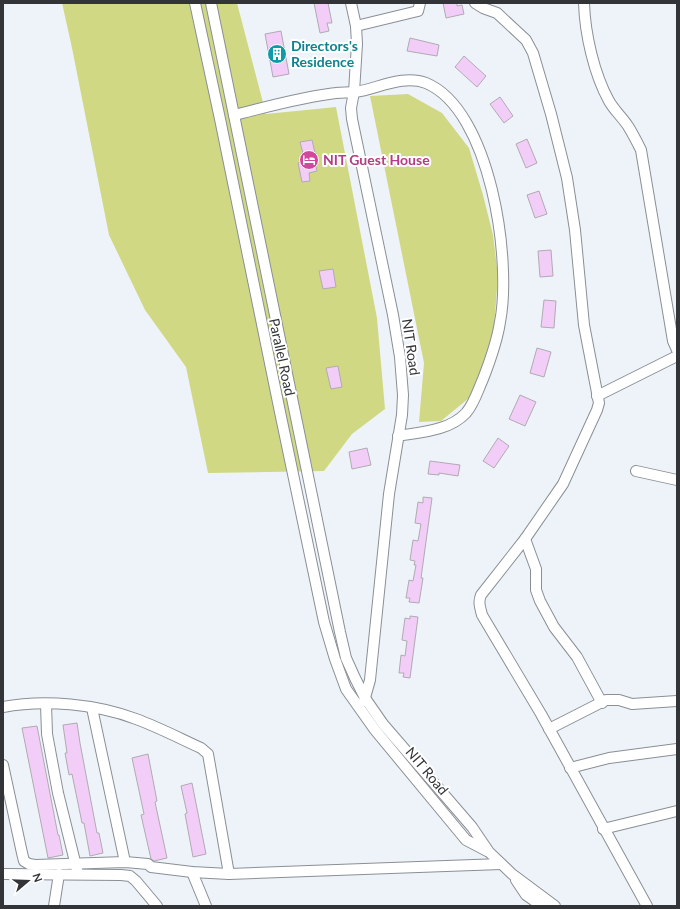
<svg xmlns="http://www.w3.org/2000/svg" width="680" height="909" font-family="Lato,sans-serif">
  <style>
    .green { fill: #d1d884 }
    .building { fill: #f1cdf7; stroke: #b0abb1 }
    .lines { fill: none; stroke-linecap: round; stroke-linejoin: round }
    .minor-casing { stroke: #8a8f95; stroke-width: 12 }
    .minor { stroke: #fff; stroke-width: 10 }
    .labels { text-anchor: middle; stroke-width: 4; stroke-linejoin: round; paint-order: stroke }
    .culture-label { font-size: 14px; font-weight: bold; fill: #0d838f; stroke: #fff; text-anchor: start }
    .hotel-label { font-size: 14px; font-weight: bold; fill: #b23c85; stroke: #fff; text-anchor: start }
    .street-label { font-size: 14px; fill: #323437; stroke: #fff }
  </style>
  <rect width="100%" height="100%" fill="#eef3fa"/>
  <g class="green">
    <polygon points="62,3 237,3 266,114 336,107 377,318 385,409 352,434 324,471 208,473 186,367 145,310 109,235 72,48"/>
    <polygon points="408,94 442,113 469,148 483,195 493,235 498,275 494,328 483,364 469,398 441,421 419,422 424,363 370,96"/>
  </g>
  <g class="building">
    <polygon points="314,3 328,3 332,23 327,23 329,31 320,33"/>
    <polygon points="443,3 457,3 457,6 462,5 464,14 446,18"/>
    <polygon points="281,31 289,74 273,77 265,34"/>
    <polygon points="410,38 439,45 437,56 407,51"/>
    <polygon points="464,56 486,76 477,87 455,67"/>
    <polygon points="500,97 513,116 504,123 490,104"/>
    <polygon points="527,139 537,163 526,168 516,144"/>
    <polygon points="312,140 316,157 314,158 317,171 309,173 310,181 302,182 298,163 305,161 300,142"/>
    <polygon points="539,191 547,214 535,218 527,195"/>
    <polygon points="551,250 553,276 540,277 538,251"/>
    <polygon points="333,269 336,287 323,289 319,271"/>
    <polygon points="544,300 556,301 554,328 541,327"/>
    <polygon points="537,348 551,352 544,377 530,373"/>
    <polygon points="338,366 342,387 331,389 326,368"/>
    <polygon points="520,395 536,402 525,426 509,419"/>
    <polygon points="498,438 509,446 494,468 483,461"/>
    <polygon points="367,448 371,465 352,469 349,452"/>
    <polygon points="430,461 460,465 458,476 439,473 439,475 428,474"/>
    <polygon points="423,497 432,498 421,578 423,578 419,603 409,602 410,598 406,598 409,580 413,581 416,565 414,565 415,561 410,560 413,540 418,541 421,524 415,523 418,502 423,503"/>
    <polygon points="410,616 418,617 410,678 403,677 404,673 399,673 401,655 405,656 407,641 402,640 405,618 410,619"/>
    <polygon points="77,723 80,743 97,833 99,833 103,853 90,856 84,823 82,823 72,774 69,775 65,753 67,753 63,725"/>
    <polygon points="37,726 58,835 59,835 63,855 48,858 22,728"/>
    <polygon points="148,754 157,801 155,802 167,858 154,861 151,859 141,815 144,814 132,758"/>
    <polygon points="192,783 206,854 193,857 185,814 187,813 181,786"/>
  </g>
  <g class="lines">
    <defs>
      <g id="minor">
        <polyline points="195,3 220,119 280,412 324,622 335,659 346,689 375,730 466,840 487,851"/>
        <polyline points="211,3 340,632 346,658 355,678 365,698 383,724 472,827 489,852 512,874 555,906"/>
        <polyline points="351,3 356,26 357,44 354,92 351,108 352,119 393,315 400,357 403,395 402,415 389,494 370,680 364,701"/>
        <path d="M475,3L483,8L497,13L526,40L533,53L551,114L567,178L575,230L584,325L599,403L597,410L563,484L525,539L481,595C478,602 480,607 482,615L541,714L647,906"/>
        <path d="M584,3C585,34 594,74 609,101C614,110 622,117 628,126C633,134 637,142 641,150L673,341L677,350"/>
        <polyline points="356,26 418,11 420,3"/>
        <path d="M234,115C267,107 301,97 336,93C342,92 348,93 355,92C377,89 403,74 426,83C491,110 512,261 500,322C497,342 490,361 483,379C478,390 474,404 466,413C449,431 421,432 398,436"/>
        <polyline points="597,396 677,356"/>
        <polyline points="636,471 677,480"/>
        <polyline points="525,539 536,569 536,590 540,601 554,627 577,657 602,703"/>
        <polyline points="46,704 47,734 58,793 78,874"/>
        <path d="M3,707C44,699 97,704 136,719C158,727 179,738 201,748L208,754L229,874"/>
        <polyline points="92,708 125,862"/>
        <polyline points="549,729 606,700 619,700 632,704 677,701"/>
        <polyline points="3,765 22,853 24,861 29,864 35,865 125,862 148,864 151,867 192,872 229,874 501,864"/>
        <polyline points="570,768 609,758 677,749"/>
        <polyline points="603,829 677,811"/>
        <polyline points="192,872 206,906"/>
        <polyline points="3,874 121,875 130,876 136,881 157,906"/>
        <polyline points="516,880 526,895 542,906"/>
        <polyline points="54,906 59,874"/>
      </g>
    </defs>
    <use href="#minor" class="minor-casing"/>
    <use href="#minor" class="minor"/>
  </g>
  <defs>
    <symbol id="building-disc" viewBox="-11 -11 22 22"><circle r="9.5" fill="#0f9aa8" stroke="#fff"/><path d="M-4-6H4V6H1V3H-1V6H-4ZM-2.5-4.3h1.7v1.8h-1.7ZM.8-4.3h1.7v1.8H.8ZM-2.5-1h1.7V.8h-1.7ZM.8-1h1.7V.8H.8Z" fill="#fff"/></symbol>
    <symbol id="hotel-disc" viewBox="-11 -11 22 22"><circle r="9.5" fill="#d1479c" stroke="#fff"/><path d="M-6-4.5h1.5V1H6V5H4.5V3h-9V5H-6ZM-4 0a1.8 1.8 0 1 1 3.6 0ZM.5 0V-2.5h3Q6-2.5 6 0Z" fill="#fff"/></symbol>
  </defs>
  <g fill-rule="evenodd">
    <use href="#building-disc" x="266" y="43" width="22" height="22"/>
    <use href="#hotel-disc" x="298" y="149" width="22" height="22"/>
  </g>
  <g class="labels">
    <g class="culture-label">
      <text x="291" y="51">Directors's<tspan x="291" dy="16">Residence</tspan></text>
    </g>
    <g class="hotel-label">
      <text x="323" y="165">NIT Guest House</text>
    </g>
    <g class="street-label">
      <text transform="translate(411 347) rotate(82)" y="5">NIT Road</text>
      <text transform="translate(282 357) rotate(78)" y="5">Parallel Road</text>
      <text transform="translate(427 771) rotate(50)" y="5">NIT Road</text>
    </g>
  </g>
  <rect width="680" height="909" fill="none" stroke="#323437" stroke-width="8"/>
  <g transform="translate(28 881) rotate(71)" stroke="#ffffff" stroke-width="3" paint-order="stroke">
  <path d="M0-3L7 15L0 10L-7 15Z" fill="#323437"/>
  <text y="-6" font-size="11" font-weight="bold" text-anchor="middle" fill="#323437">N</text>
  </g>
</svg>
